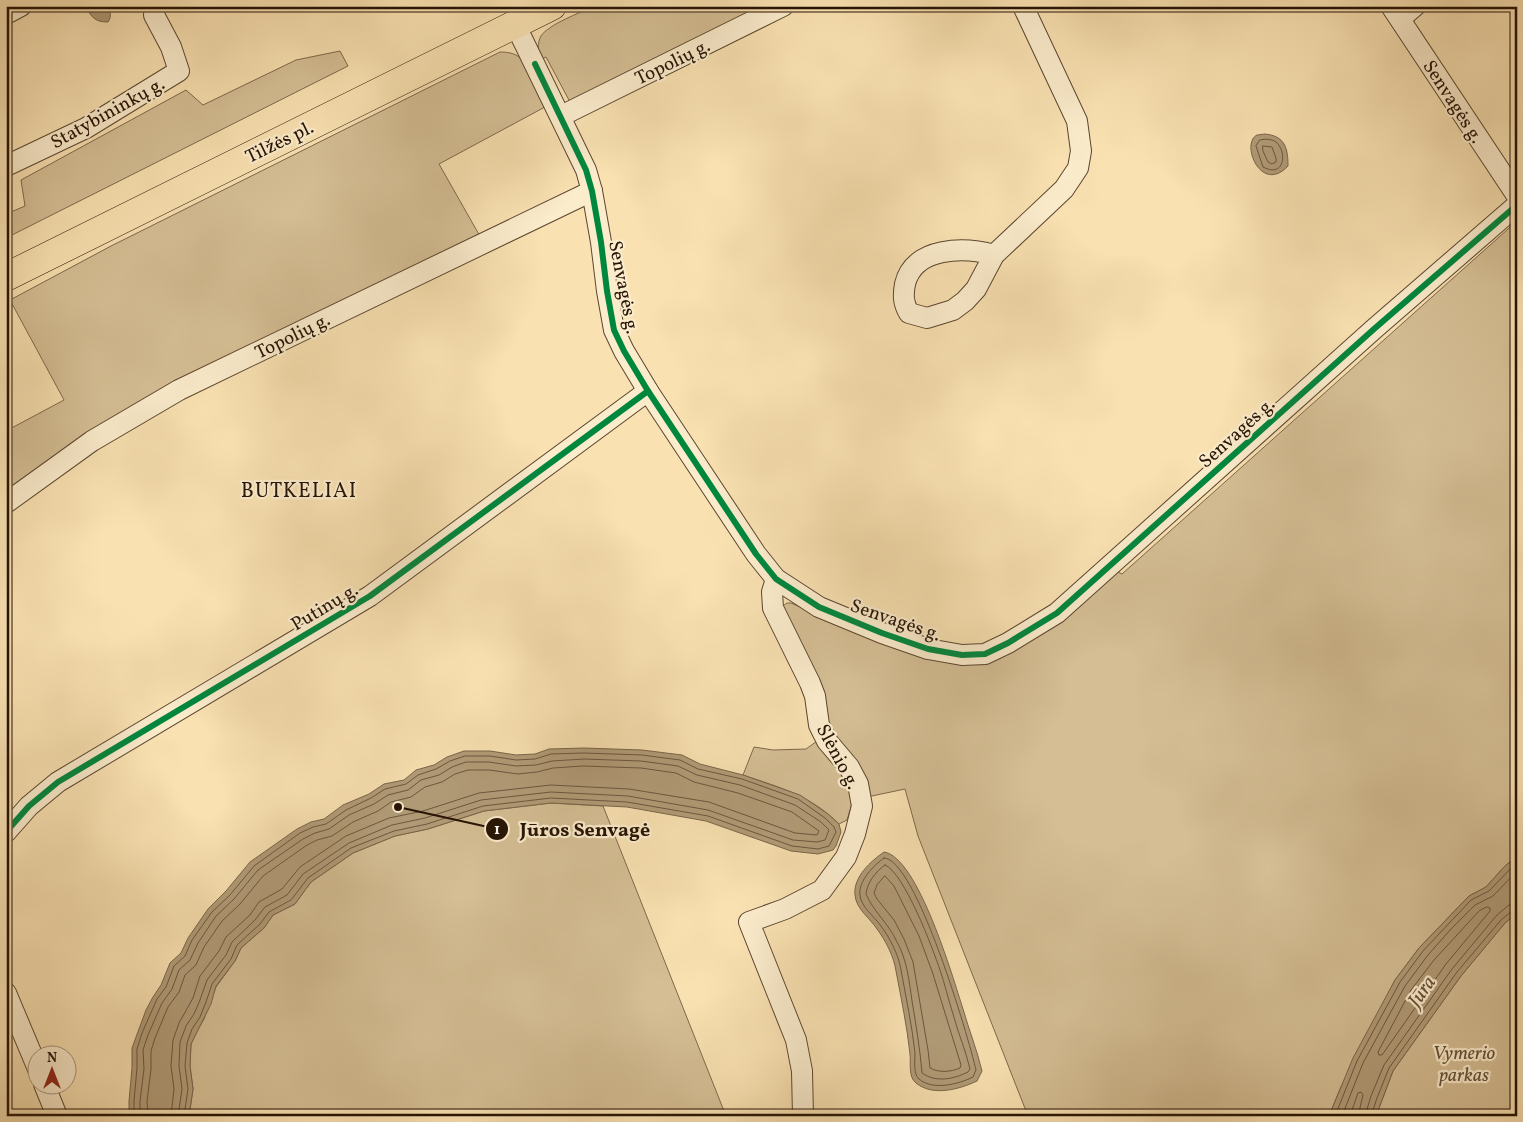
<svg xmlns="http://www.w3.org/2000/svg" width="1523" height="1122" font-family="Vollkorn,serif">
  <style>
    .green { fill: #d5be94; stroke: #7e684c }
    .water { fill: #b19b77; stroke: #796549 }
    .lines { fill: none; stroke-linecap: round; stroke-linejoin: round }
    .shore { stroke: #6c573e; stroke-width: 1 }
    .minor-casing { stroke: #5b4630; stroke-width: 22 }
    .highway-casing { stroke: #261305; stroke-width: 29 }
    .minor { stroke: #fbeccc; stroke-width: 20 }
    .highway { stroke: #f9e1b1; stroke-width: 28 }
    .cycleway-casing { stroke: #fbeccc; stroke-width: 9 }
    .cycleway { stroke: #00873e; stroke-width: 6 }
    .labels { text-anchor: middle; stroke-width: 4.5; stroke-linejoin: round; paint-order: stroke }
    .street-label { font-size: 19px; fill: #261305; stroke: #fbeccc }
    .park-label { font-size: 19px; font-style: italic; fill: #634f37; stroke: #fbeccc }
    .water-label { font-size: 20px; font-style: italic; fill: #655038; stroke: #fbeccc }
    .quarter-label { font-size: 21px; letter-spacing: 1px; fill: #261305; stroke: #fbeccc }
    .leader { fill: none; stroke: #261305; stroke-width: 2 }
    .callout-dot { fill: #261305; stroke: #fbeccc; stroke-width: 2 }
    .mark-label { font-size: 15px; text-anchor: middle; font-weight: bold; fill: #fff }
    .callout-label { font-size: 20px; text-anchor: middle; font-weight: bold; fill: #261305; stroke: #fbeccc; stroke-width: 4.5; stroke-linejoin: round; paint-order: stroke }
  </style>
  <rect width="100%" height="100%" fill="#f9e1b1"/>
  <filter id="stains"><feTurbulence type="fractalNoise" baseFrequency=".004" numOctaves="4"/><feColorMatrix values="0 0 0 0 .2 0 0 0 0 .09 0 0 0 0 .02 0 0 0 .5 -.17"/></filter>
  <radialGradient id="worn" r=".72"><stop offset=".6" stop-color="#630" stop-opacity="0"/><stop offset="1" stop-color="#630" stop-opacity=".3"/></radialGradient>
  <g class="green">
    <path d="M594,6H769L570,102L546,57L540,60C538,52 537,43 541,36C549,24 580,13 594,6Z"/>
    <polygon points="340,51 348,66 6,238 6,214 25,206 21,180 186,90 203,105 296,60"/>
    <path d="M500,52C507,52 514,53 519,57C530,66 539,94 545,107L439,164L481,238L153,395L6,495V431L64,400L10,300L111,246Z"/>
    <path d="M1517,221V856L1504,867L1486,887L1469,896L1419,948L1395,980L1340,1089L1329,1116H1028L918,836L905,789L853,800L847,820L839,824C810,795 781,788 743,775L754,747L773,750L806,749L831,731L783,606L787,603H791L871,638L977,659L1118,572L1122,574Z"/>
    <polygon points="551,803 603,806 726,1116 189,1116 193,1089 190,1066 191,1044 197,1031 204,1019 216,987 235,961 241,948 264,928 273,915 295,904 311,882 353,853 395,836 428,829 484,811"/>
    <polygon points="1517,913 1517,1116 1376,1116 1393,1071 1461,976 1505,923"/>
  </g>
  <g class="water">
    <path d="M85,6H109C110,13 112,16 108,22C94,22 92,17 85,6Z"/>
    <path d="M1265,134C1285,136 1288,148 1288,166C1261,195 1240,143 1257,135C1258,135 1264,134 1265,134Z"/>
    <polygon points="584,748 642,750 682,755 700,764 743,775 800,795 828,814 839,824 841,832 836,846 833,850 818,854 791,851 706,821 627,807 551,803 484,811 428,829 395,836 353,853 311,882 295,904 273,915 264,928 241,948 235,961 216,986 211,1004 191,1044 190,1066 193,1089 189,1116 129,1116 129,1101 132,1068 132,1048 146,1010 153,997 161,985 170,963 181,953 188,938 208,909 226,891 250,862 297,829 311,822 324,819 343,805 369,794 384,784 404,780 416,770 434,765 447,757 464,751 490,751 516,755 535,754 549,749"/>
    <path d="M884,852C918,857 953,978 963,1009C969,1030 977,1050 982,1071L977,1081C960,1089 933,1097 916,1083C908,1077 911,1063 910,1054C907,1026 901,998 896,971C894,957 886,941 877,929C870,918 856,909 855,895C853,877 871,861 884,852Z"/>
    <polygon points="1517,856 1517,913 1505,923 1461,976 1393,1071 1376,1116 1329,1116 1353,1058 1395,980 1419,948 1469,896 1486,887 1504,867"/>
  </g>
  <g class="lines">
    <g class="shore">
      <path d="M1260,140C1264,139 1269,139 1272,140C1287,144 1288,180 1263,167L1256,146Z"/>
      <polygon points="1263,146 1272,147 1276,158 1276,162 1272,164 1268,162 1263,151"/>
      <path d="M884,858C916,858 969,1039 976,1070L973,1077C959,1084 933,1091 919,1079C913,1074 915,1060 915,1053C912,1025 906,998 901,970C899,956 890,938 881,926C874,916 861,907 860,895C858,881 874,865 884,858Z"/>
      <path d="M885,865C904,872 933,949 940,970C945,984 948,999 953,1014C958,1033 966,1051 970,1069L968,1072C954,1079 936,1083 922,1073C920,1049 916,1025 912,1001C909,980 907,960 897,942C889,924 873,911 866,894C867,883 876,871 885,865Z"/>
      <path d="M885,876L894,886L919,936L933,974L961,1065L960,1068C951,1072 939,1073 930,1068L928,1050L913,962L904,939L894,920L877,899L874,893L877,885Z"/>
      <polygon points="1487,907 1490,908 1490,911 1446,964 1382,1055 1379,1055 1378,1052 1411,990 1434,960 1479,911"/>
      <polyline points="134,1116 134,1101 137,1068 137,1049 142,1033 157,999 166,987 174,966 185,956 192,940 212,912 230,895 254,866 300,833 313,827 326,824 346,810 371,798 385,789 406,784 418,775 436,769 450,761 465,756 490,756 516,760 535,759 551,754 584,753 642,755 680,760 698,769 742,779 798,799 825,818 834,827 836,832 829,846 818,849 792,846 708,816 627,802 551,798 483,806 427,824 394,831 351,848 308,878 291,900 269,912 260,924 237,945 231,959 212,984 206,1002 200,1017 192,1029 187,1043 185,1066 188,1089 184,1116"/>
      <polyline points="140,1116 140,1101 144,1069 143,1050 148,1035 162,1003 172,989 179,970 190,960 198,943 216,916 234,899 258,870 303,839 315,833 329,829 349,815 374,804 388,795 408,790 421,780 439,775 452,767 466,762 489,762 516,766 536,765 552,761 584,759 641,761 678,766 697,775 740,785 795,805 821,822 829,830 825,840 817,842 793,840 708,810 628,796 551,792 481,800 425,818 392,825 349,843 303,874 287,895 265,907 255,920 232,942 226,955 207,980 200,1000 194,1014 186,1026 180,1042 179,1066 182,1089 178,1116"/>
      <polyline points="148,1116 147,1101 151,1069 151,1051 155,1038 168,1007 179,992 185,975 196,965 204,947 222,921 240,904 263,876 307,845 317,840 332,836 353,822 378,811 391,802 411,797 425,787 442,782 455,774 468,770 489,770 518,774 537,772 553,768 583,766 641,768 676,773 694,782 738,793 792,812 819,831 817,835 795,833 709,802 629,789 551,785 479,793 423,811 389,818 346,836 300,867 282,889 259,902 250,915 226,937 219,951 200,976 193,998 179,1023 173,1040 171,1066 174,1089 171,1116"/>
      <polyline points="1335,1116 1357,1061 1400,982 1423,951 1471,900 1489,891 1517,862"/>
      <polyline points="1342,1116 1363,1063 1405,986 1428,955 1451,929 1475,905 1493,896 1517,871"/>
      <polyline points="1350,1116 1358,1093 1361,1092 1363,1095 1358,1116"/>
      <polyline points="1365,1116 1371,1096 1384,1065 1452,969 1497,915 1509,905 1517,904"/>
      <polyline points="1371,1116 1377,1098 1389,1068 1457,972 1501,920 1512,911 1517,910"/>
    </g>
    <defs>
      <g id="minor">
        <polyline points="1391,6 1517,196"/>
        <polyline points="6,14 21,6"/>
        <polyline points="1400,19 1415,6"/>
        <polyline points="515,24 586,170 592,191 601,242 607,291 614,330 624,351 648,391 756,554 776,579 819,607 882,633 928,649 962,655 985,654 1008,643 1057,613 1374,329 1517,205"/>
        <polyline points="561,116 783,6"/>
        <polyline points="6,166 86,128 179,71 171,47 154,15"/>
        <path d="M994,255C965,247 914,246 905,284C903,295 903,303 909,313L927,318L953,310L965,301L976,289L994,255L1064,189L1078,168L1081,151L1077,121L1023,6"/>
        <polyline points="6,503 92,441 179,390 592,191"/>
        <polyline points="776,579 772,592 773,608 810,683 815,696 819,725 827,741 849,767 858,784 862,806 855,834 846,857 822,890 785,909 749,922 796,1040 802,1071 803,1116"/>
        <polyline points="6,832 29,806 58,782 370,596 648,391"/>
        <polyline points="6,993 38,1069"/>
        <polyline points="44,1084 57,1116"/>
      </g>
      <polyline id="highway" points="6,277 552,6"/>
    </defs>
    <use href="#minor" class="minor-casing"/>
    <use href="#highway" class="highway-casing"/>
    <use href="#minor" class="minor"/>
    <use href="#highway" class="highway"/>
    <defs>
      <g id="cycleway">
        <polyline points="535,64 586,170 592,191 601,242 607,291 614,330 624,351 648,391 756,554 776,579 819,607 882,633 928,649 962,655 985,654 1008,643 1057,613 1374,329 1517,205"/>
        <polyline points="6,832 29,806 58,782 370,596 648,391"/>
      </g>
    </defs>
    <use href="#cycleway" class="cycleway-casing"/>
    <use href="#cycleway" class="cycleway"/>
  </g>
  <g class="labels">
    <g class="street-label">
      <text transform="translate(672 61) rotate(-26)" y="7">Topolių g.</text>
      <text transform="translate(1454 101) rotate(57)" y="7">Senvagės g.</text>
      <text transform="translate(107 112) rotate(-29)" y="7">Statybininkų g.</text>
      <text transform="translate(279 141) rotate(-26)" y="7">Tilžės pl.</text>
      <text transform="translate(625 287) rotate(79)" y="7">Senvagės g.</text>
      <text transform="translate(292 335) rotate(-26)" y="7">Topolių g.</text>
      <text transform="translate(1236 432) rotate(-42)" y="7">Senvagės g.</text>
      <text transform="translate(324 606) rotate(-31)" y="7">Putinų g.</text>
      <text transform="translate(896 619) rotate(19)" y="7">Senvagės g.</text>
      <text transform="translate(839 756) rotate(62)" y="7">Slėnio g.</text>
    </g>
    <g class="park-label">
      <text x="1464" y="1059">Vymerio<tspan x="1464" dy="22">parkas</tspan></text>
    </g>
    <g class="water-label">
      <text transform="translate(1421 991) rotate(-55)" y="7">Jūra</text>
    </g>
    <g class="quarter-label">
      <text x="299" y="497">BUTKELIAI</text>
    </g>
  </g>
  <path class="leader" d="M398 807L497 829"/>
  <g class="callout-dot">
    <circle cx="398" cy="807" r="5"/>
    <circle cx="497" cy="829" r="12"/>
  </g>
  <g class="mark-label">
    <text x="497" y="834">1</text>
  </g>
  <g class="callout-label">
    <text x="585" y="836">Jūros Senvagė</text>
  </g>
  <rect width="1523" height="1122" fill="none" stroke="#f9e1b1" stroke-width="25"/>
  <rect x="8" y="8" width="1508" height="1107" fill="none" stroke="#261305" stroke-width="2.5"/>
  <rect x="12" y="12" width="1498" height="1097" fill="none" stroke="#261305"/>
  <g transform="translate(52 1070)"><circle r="24" fill="#fbeccc" stroke="#a6957c"/>
  <path d="M0-4L9 19L0 12L-9 19Z" fill="#8f2418"/>
  <text y="-8" font-size="14" font-weight="bold" text-anchor="middle" fill="#261305">N</text>
  </g>
  <rect width="100%" height="100%" filter="url(#stains)"/>
  <rect width="100%" height="100%" fill="url(#worn)"/>
</svg>
